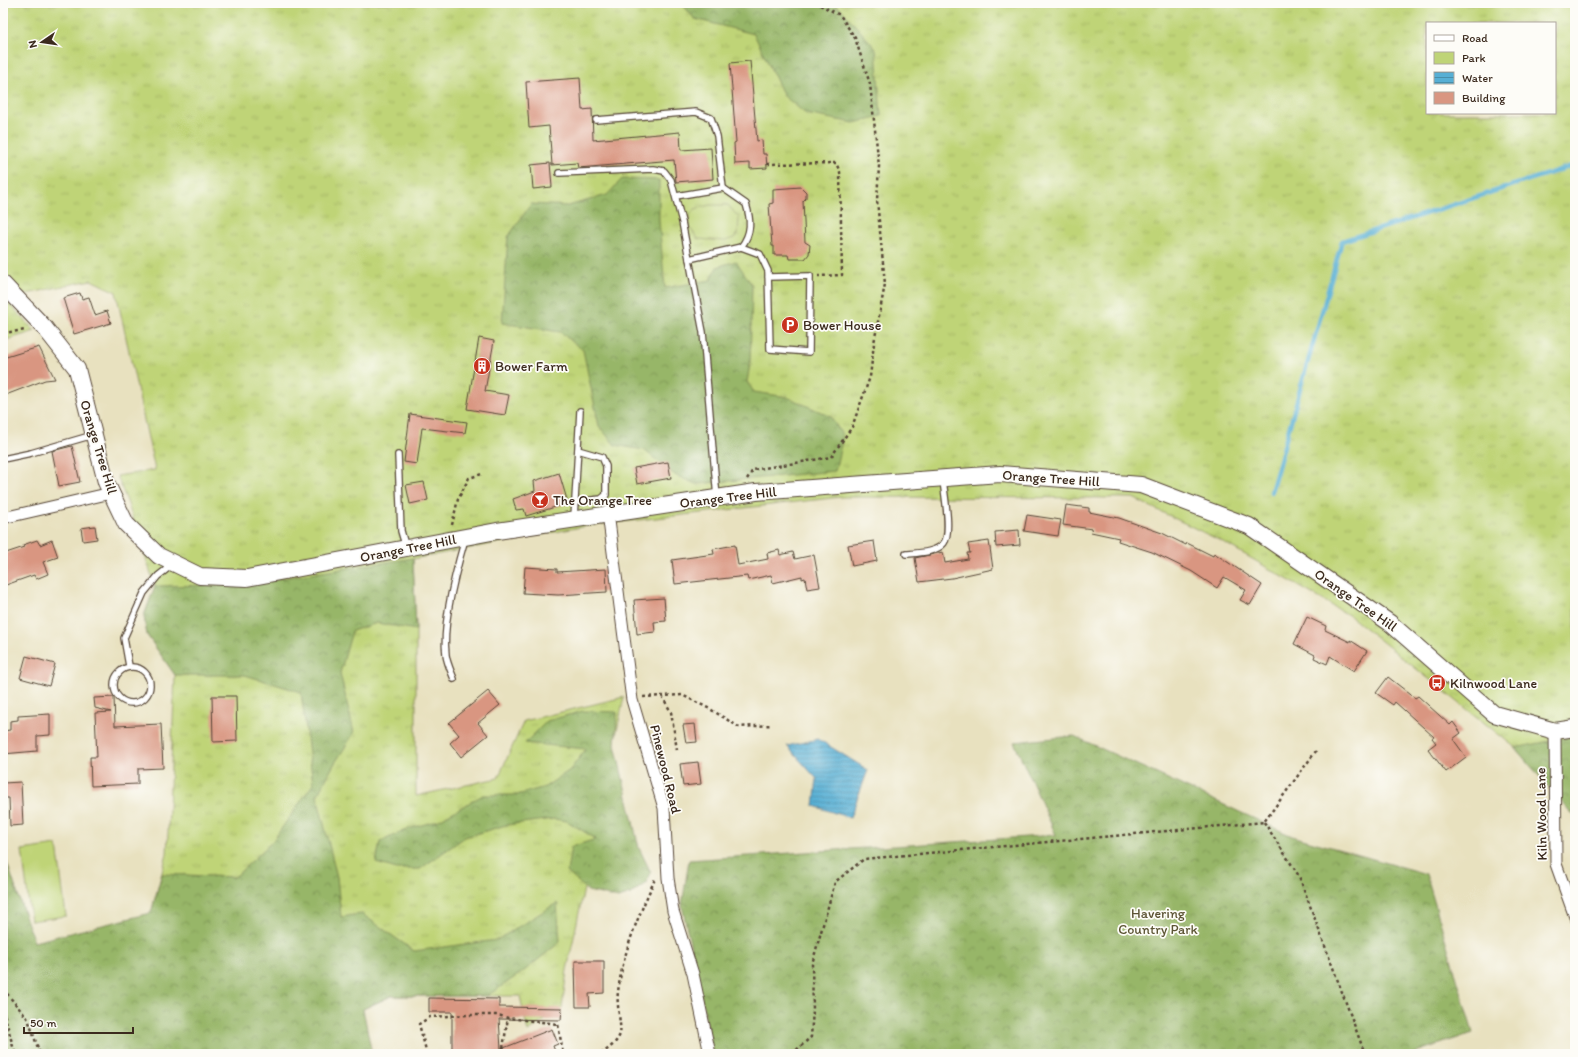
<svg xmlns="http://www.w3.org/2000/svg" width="1578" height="1057" font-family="Itim,sans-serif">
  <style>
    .grass { fill: url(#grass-tufts); stroke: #7d7f4a; fill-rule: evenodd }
    .forest { fill: url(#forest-crowns); stroke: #697043 }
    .park { fill: #bfd477; stroke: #7d7f4a }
    .water { fill: url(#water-rules); stroke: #496c79 }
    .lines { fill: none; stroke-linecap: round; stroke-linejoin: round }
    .stream { stroke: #57afd4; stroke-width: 4.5 }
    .building { fill: #d99681 }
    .service-casing { stroke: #554536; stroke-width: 8 }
    .minor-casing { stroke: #554536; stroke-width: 13 }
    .secondary-casing { stroke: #554536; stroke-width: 18 }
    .path { stroke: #554536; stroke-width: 2.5; stroke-dasharray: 3 3; stroke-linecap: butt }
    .service { stroke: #fff; stroke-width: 5.5 }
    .minor { stroke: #fff; stroke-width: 11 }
    .secondary { stroke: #fff; stroke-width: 16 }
    .labels { text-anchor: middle; stroke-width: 3.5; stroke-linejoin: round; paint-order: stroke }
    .poi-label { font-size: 14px; fill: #3b2a1e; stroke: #fdfcf7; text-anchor: start }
    .street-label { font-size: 14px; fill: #3b2a1e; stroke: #fdfcf7 }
    .park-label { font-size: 14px; fill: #5c5434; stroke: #fdfcf7 }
  </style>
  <defs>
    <pattern id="grass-tufts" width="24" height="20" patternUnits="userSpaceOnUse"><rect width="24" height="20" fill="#bfd477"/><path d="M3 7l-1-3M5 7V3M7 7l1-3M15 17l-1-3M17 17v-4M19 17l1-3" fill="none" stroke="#a5b666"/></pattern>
    <pattern id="forest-crowns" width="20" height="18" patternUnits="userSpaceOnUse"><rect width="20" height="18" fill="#97b668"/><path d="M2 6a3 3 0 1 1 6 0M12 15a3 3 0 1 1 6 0" fill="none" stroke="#7c9455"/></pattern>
    <pattern id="water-rules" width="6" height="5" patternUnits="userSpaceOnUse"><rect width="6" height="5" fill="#57afd4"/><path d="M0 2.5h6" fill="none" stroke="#498fab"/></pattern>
  </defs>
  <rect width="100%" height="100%" fill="#fdfcf7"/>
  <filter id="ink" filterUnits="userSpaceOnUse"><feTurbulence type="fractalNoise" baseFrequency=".025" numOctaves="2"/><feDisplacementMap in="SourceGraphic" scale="8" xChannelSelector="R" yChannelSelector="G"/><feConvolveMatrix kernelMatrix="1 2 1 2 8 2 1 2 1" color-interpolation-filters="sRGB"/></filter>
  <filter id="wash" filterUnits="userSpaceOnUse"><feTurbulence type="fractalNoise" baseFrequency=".012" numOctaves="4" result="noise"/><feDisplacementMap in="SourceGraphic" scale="16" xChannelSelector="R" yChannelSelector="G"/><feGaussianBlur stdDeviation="0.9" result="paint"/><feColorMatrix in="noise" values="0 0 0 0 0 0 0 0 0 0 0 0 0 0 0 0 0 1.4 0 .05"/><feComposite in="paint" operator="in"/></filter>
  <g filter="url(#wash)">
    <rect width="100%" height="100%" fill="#e8e1bf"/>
    <g class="grass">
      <path d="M3,3H1575V736L1517,749L1350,616L1225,543L1133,498L841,497L586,526L413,559L416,630V796L498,778L524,721L624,697L567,970L562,1008L528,1032L520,996H391L363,1009L151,913L167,854L175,675L147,635L144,616L155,586L128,504L117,476L155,470L116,292L91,280L22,295L3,275ZM1427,23H1555V113H1427Z"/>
      <polygon points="3,297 35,331 3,341"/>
    </g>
    <g class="forest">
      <polygon points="681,3 832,3 840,8 876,49 881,116 854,123 806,114 784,96 754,34 695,19"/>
      <polygon points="622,179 659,180 659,221 665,288 711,280 717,267 736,261 752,285 750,364 747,382 754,392 787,397 830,416 843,436 835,471 696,484 675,475 644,450 615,445 599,426 583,350 560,332 502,323 508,237 531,204 568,206 607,195"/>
      <polygon points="413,558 416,630 377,623 352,631 340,673 354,733 333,766 317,796 337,877 341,917 362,914 414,951 497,940 557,903 560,942 524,971 487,996 391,996 363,1009 372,1054 3,1054 3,851 34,942 151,913 162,874 235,877 272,842 313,784 301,692 245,675 175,675 147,635 144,616 155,586 238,585"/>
      <polygon points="583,711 617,712 615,745 639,848 651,873 646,883 631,894 618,898 588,891 567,872 571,847 596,839 567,821 554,819 506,825 465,837 420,869 397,869 376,863 380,842 408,829 439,820 483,795 517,795 545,787 570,770 586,749 525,743 547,721"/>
      <polygon points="1074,736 1292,836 1426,874 1473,1033 1410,1054 713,1054 682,905 689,860 1056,835 1014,742"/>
      <polygon points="1575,736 1575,817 1515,748"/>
    </g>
    <g class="park">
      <polygon points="710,205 728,205 739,218 738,232 734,238 725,241 698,239 690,228 689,216 695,209"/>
      <polygon points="57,845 66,916 31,921 22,850"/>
    </g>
    <polygon class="water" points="818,739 868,770 850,818 814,806 817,779 787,746"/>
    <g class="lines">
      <polyline class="stream" points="1271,492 1342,241 1575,165"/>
    </g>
    <g id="blocks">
      <g class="building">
        <polygon points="750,61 757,141 762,140 763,154 766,154 767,168 750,169 750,163 735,164 734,143 736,142 730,63"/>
        <polygon points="580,78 582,110 592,109 593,140 680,132 681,150 711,148 713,179 676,182 674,160 578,168 577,163 552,165 549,126 529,128 526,82"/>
        <polygon points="550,163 552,187 533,189 531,165"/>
        <polygon points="801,187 806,192 806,198 803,201 805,242 810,245 809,254 805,259 789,259 788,255 774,255 774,246 772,246 769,204 773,203 773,189"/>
        <polygon points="80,293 82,299 89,297 95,315 107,311 111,323 74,334 63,298"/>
        <polygon points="479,338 494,341 485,391 509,395 505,415 467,409"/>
        <polygon points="39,347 55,379 45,380 3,396 3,358"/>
        <polygon points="410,414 467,422 465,433 422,428 417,464 404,462"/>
        <polygon points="72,446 80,482 59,486 52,451"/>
        <polygon points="668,462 671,478 637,484 634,468"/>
        <polygon points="559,473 568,503 526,516 524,509 516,510 513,499 535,491 534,481"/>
        <polygon points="424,482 428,500 410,504 406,485"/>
        <polygon points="1066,505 1089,508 1089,512 1119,518 1162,533 1186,545 1187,543 1213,556 1214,553 1262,585 1250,605 1240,600 1246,590 1224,577 1217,588 1191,571 1152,552 1118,541 1119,538 1091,532 1092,529 1063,525"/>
        <polygon points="1027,515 1061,520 1058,536 1024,531"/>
        <polygon points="95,526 97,539 83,541 81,528"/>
        <polygon points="1019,530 1020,545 996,547 995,532"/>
        <polygon points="37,540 40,545 52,540 58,557 43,562 48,574 36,579 34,575 3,586 3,554 24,547 23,545"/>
        <polygon points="874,541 877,561 852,566 848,545"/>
        <polygon points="989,541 993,569 952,578 919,582 915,558 943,552 945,563 968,559 967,553 970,553 968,544"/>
        <polygon points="735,545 738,565 768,559 767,553 779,550 780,555 793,552 795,559 814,555 820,587 807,589 805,578 802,579 802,576 773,583 771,575 748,580 747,576 675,584 672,560 714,554 713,549"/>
        <polygon points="525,567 557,569 557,572 606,569 607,592 558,595 523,593"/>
        <polygon points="664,598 666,621 654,622 655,632 637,634 634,600"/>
        <polygon points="1307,617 1326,626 1325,630 1350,642 1350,640 1367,651 1354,671 1330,656 1327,664 1314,658 1315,655 1294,644"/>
        <polygon points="26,656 55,664 49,686 20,678"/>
        <polygon points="1388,677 1415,698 1418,696 1450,725 1453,722 1461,733 1453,739 1466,757 1446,772 1428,749 1436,743 1432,738 1434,737 1395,702 1393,705 1376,693"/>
        <polygon points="488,691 500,705 478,723 488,735 461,757 450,743 459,735 449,723"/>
        <polygon points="212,696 236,696 237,741 213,742"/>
        <polygon points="114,697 115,726 161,724 163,768 138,769 138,784 91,786 90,757 97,757 95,713 111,712 95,708 94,698"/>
        <polygon points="50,714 50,735 37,736 37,751 3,754 3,731 10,730 10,721 18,720 18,716"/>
        <polygon points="695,724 697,742 686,743 683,725"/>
        <polygon points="698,762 701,784 683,786 680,764"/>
        <polygon points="21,782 23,825 10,826 9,798 3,798 3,783"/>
        <polygon points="575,961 604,961 604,993 589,994 590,1007 576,1007"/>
        <polygon points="429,998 499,999 499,1007 562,1008 561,1020 499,1019 501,1049 552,1029 558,1044 553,1046 556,1054 452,1054 452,1012 429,1012"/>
      </g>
    </g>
  </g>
  <g filter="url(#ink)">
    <use href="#blocks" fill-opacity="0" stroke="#554536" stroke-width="1"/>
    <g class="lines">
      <defs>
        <g id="service">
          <polyline points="596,120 696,112 711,118 717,136 723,188 676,196"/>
          <polyline points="559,173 653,169 664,171 671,180 682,222 703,332 717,498"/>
          <path d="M723,188L746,204C751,220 752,233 741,247"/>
          <polyline points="689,259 741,247 760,254 768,271 770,349 809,352 810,276 768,277"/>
          <polyline points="398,455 401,531 406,548"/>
          <polyline points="3,459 31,453 93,435"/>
          <polyline points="575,502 601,499 606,495 606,466 602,457 578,450"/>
          <polyline points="574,518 580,411"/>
          <path d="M906,554C917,553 936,553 944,543C952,532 944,493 943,479"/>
          <polyline points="129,666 124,638 144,593 158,576 172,565"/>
          <circle cx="132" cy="685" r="18"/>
          <path d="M454,679C451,671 447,663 446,655C442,623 456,570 465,539"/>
        </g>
        <g id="minor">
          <polyline points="608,513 632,700 664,808 668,878 673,911 693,974 710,1054"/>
          <polyline points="3,518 111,493"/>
          <polyline points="1555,731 1556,864 1575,917"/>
        </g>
        <polyline id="secondary" points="3,284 44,327 77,369 106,482 126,524 159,556 200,576 247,578 497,531 756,492 1000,474 1141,485 1249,526 1390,623 1494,714 1555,731 1575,728"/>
      </defs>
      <use href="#service" class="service-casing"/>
      <use href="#minor" class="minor-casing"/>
      <use href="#secondary" class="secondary-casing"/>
      <g class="path">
        <polyline points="767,164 836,163 840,172 842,275 818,276"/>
        <polyline points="3,333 26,330"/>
        <polyline points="747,479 753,470 831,457 852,427 870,377 874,343 885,284 877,200 879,166 870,84 855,38 840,15 816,3"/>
        <polyline points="452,525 458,499 469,478 482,474"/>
        <polyline points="662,696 671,712 677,750"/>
        <polyline points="643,697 682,695 710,709 739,727 772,725"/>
        <polyline points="1264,822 1299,876 1365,1054"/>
        <polyline points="3,989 28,1019 40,1054"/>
        <polyline points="3,1009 15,1054"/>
        <polyline points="427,1054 419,1024 430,1017 468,1015 498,1015 508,1018 558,1024 563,1054"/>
        <polyline points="502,1054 508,1018"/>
        <path d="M601,1054C608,1049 617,1043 620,1034C622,1027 616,1004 618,992C623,951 639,915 655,879"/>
        <polyline points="792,1054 811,1037 813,1010 812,964 835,882 864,859 1264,822 1316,751"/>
      </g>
      <use href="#service" class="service"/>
      <use href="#minor" class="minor"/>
      <use href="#secondary" class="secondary"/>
    </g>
  </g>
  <defs>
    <symbol id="parking-disc" viewBox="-11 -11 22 22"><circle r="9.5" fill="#c8321e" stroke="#fdfcf7"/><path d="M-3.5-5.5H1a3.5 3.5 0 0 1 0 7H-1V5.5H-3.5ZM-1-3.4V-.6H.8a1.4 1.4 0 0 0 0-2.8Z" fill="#fff"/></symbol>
    <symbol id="building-disc" viewBox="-11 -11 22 22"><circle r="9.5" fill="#c8321e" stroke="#fdfcf7"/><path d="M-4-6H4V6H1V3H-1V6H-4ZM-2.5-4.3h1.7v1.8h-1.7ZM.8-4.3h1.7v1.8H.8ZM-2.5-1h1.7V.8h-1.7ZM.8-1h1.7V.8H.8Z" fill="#fff"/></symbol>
    <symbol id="bar-disc" viewBox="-11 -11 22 22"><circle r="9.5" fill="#c8321e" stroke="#fdfcf7"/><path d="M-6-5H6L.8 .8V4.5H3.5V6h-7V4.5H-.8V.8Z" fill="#fff"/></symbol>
    <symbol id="bus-disc" viewBox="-11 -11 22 22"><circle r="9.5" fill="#c8321e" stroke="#fdfcf7"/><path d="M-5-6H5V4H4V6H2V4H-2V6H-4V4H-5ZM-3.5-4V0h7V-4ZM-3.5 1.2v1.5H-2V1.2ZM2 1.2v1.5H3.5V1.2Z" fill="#fff"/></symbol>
  </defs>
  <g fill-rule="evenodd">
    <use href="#parking-disc" x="780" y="315" width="20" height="20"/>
    <use href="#building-disc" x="472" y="356" width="20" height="20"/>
    <use href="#bar-disc" x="530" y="490" width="20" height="20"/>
    <use href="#bus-disc" x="1427" y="673" width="20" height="20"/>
  </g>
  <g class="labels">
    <g class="poi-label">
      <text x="803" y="330">Bower House</text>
      <text x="495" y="371">Bower Farm</text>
      <text x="553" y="505">The Orange Tree</text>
      <text x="1450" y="688">Kilnwood Lane</text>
    </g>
    <g class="street-label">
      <text transform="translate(99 447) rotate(73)" y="5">Orange Tree Hill</text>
      <text transform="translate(1051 478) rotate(4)" y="5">Orange Tree Hill</text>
      <text transform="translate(728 497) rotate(-7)" y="5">Orange Tree Hill</text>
      <text transform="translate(408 548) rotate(-11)" y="5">Orange Tree Hill</text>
      <text transform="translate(1356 600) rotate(35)" y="5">Orange Tree Hill</text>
      <text transform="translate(666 769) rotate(76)" y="5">Pinewood Road</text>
      <text transform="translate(1541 814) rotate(-91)" y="5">Kiln Wood Lane</text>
    </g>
    <g class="park-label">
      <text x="1158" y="918">Havering<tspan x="1158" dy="16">Country Park</tspan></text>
    </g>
  </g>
  <rect width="1578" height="1057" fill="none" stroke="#fdfcf7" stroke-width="16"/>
  <rect x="1426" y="22" width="130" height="92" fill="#fdfcf7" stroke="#afa8a0"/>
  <rect x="1434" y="35" width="20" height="6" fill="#ffffff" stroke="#afa8a0"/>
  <text x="1462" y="42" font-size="12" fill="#3b2a1e">Road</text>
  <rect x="1434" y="52" width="20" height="12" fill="#bfd477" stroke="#afa8a0"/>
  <text x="1462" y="62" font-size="12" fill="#3b2a1e">Park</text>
  <rect x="1434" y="72" width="20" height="12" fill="url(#water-rules)" stroke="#afa8a0"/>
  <text x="1462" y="82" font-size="12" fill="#3b2a1e">Water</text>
  <rect x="1434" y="92" width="20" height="12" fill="#d99681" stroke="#afa8a0"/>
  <text x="1462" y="102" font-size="12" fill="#3b2a1e">Building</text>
  <g transform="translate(42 42) rotate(257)" stroke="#fdfcf7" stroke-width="3" paint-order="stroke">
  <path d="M0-3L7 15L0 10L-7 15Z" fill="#3b2a1e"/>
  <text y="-6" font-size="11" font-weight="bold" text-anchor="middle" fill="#3b2a1e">N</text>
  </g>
  <path d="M24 1027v6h109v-6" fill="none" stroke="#3b2a1e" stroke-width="2"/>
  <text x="30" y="1027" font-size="12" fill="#3b2a1e" stroke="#fdfcf7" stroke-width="3" paint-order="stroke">50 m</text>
</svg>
